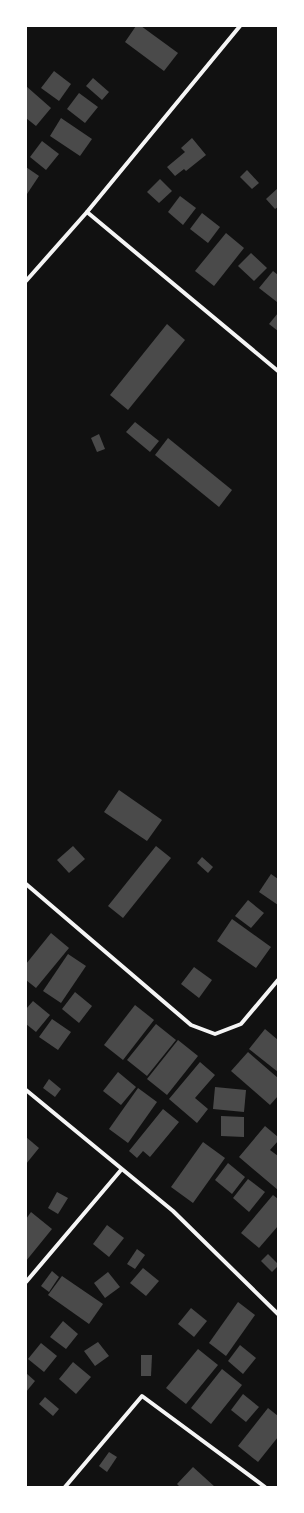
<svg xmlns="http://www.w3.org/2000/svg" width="304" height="1513" font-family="'Noto Sans',sans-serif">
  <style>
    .building { fill: #4a4a4a }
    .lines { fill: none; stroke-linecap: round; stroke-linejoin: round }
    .minor { stroke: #f5f5f5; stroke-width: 4 }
  </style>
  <rect width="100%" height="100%" fill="#111"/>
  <g class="building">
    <polygon points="136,26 141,26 178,53 164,71 125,42"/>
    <polygon points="54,71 71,84 59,101 41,88"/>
    <polygon points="93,78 109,92 102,100 86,86"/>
    <polygon points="26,86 51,108 36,126 26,118"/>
    <polygon points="79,93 98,107 85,123 67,109"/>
    <polygon points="61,118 92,139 80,156 50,136"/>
    <polygon points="192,138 206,155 186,171 184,169 175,176 167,167 185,152 181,148"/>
    <polygon points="42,141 59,154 46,170 30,157"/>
    <polygon points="26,167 39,176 27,194 26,194"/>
    <polygon points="247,170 259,183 252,189 240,177"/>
    <polygon points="160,179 172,191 159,203 147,192"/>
    <polygon points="278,188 278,207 275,209 266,199"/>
    <polygon points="180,196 196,208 183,225 168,212"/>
    <polygon points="202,213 220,227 208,243 190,229"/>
    <polygon points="226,233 244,248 214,286 195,271"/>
    <polygon points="251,253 267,268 254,281 238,266"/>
    <polygon points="273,271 278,275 278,300 277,302 259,288"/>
    <polygon points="278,313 278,331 269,324"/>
    <polygon points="167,324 185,340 128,410 110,395"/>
    <polygon points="135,422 159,441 150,452 126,432"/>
    <polygon points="99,434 105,449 97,452 91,438"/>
    <polygon points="168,438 232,490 219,507 155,455"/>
    <polygon points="119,790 162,820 147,841 104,812"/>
    <polygon points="73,846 85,859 69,873 57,860"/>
    <polygon points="156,846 171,858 123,918 108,906"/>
    <polygon points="202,857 213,867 208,873 197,863"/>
    <polygon points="271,874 278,879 278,905 259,892"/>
    <polygon points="248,900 264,913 251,928 235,916"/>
    <polygon points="232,919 271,947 256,968 217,941"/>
    <polygon points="51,933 69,948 36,988 26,980 26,964"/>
    <polygon points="68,954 86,966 61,1003 43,991"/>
    <polygon points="194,967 212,980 199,998 181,984"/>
    <polygon points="75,992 92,1006 79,1023 62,1009"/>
    <polygon points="33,1001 50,1015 36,1032 26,1024 26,1009"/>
    <polygon points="135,1005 154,1020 123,1060 104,1045"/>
    <polygon points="52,1019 71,1032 58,1050 39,1037"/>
    <polygon points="156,1024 176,1040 147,1076 127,1060"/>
    <polygon points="265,1029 278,1040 278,1072 249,1049"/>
    <polygon points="178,1040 198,1056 167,1095 147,1079"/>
    <polygon points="248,1052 278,1078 278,1096 270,1105 231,1071"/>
    <polygon points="200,1062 215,1075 195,1098 208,1109 197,1123 169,1099"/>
    <polygon points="118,1072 136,1087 121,1105 103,1091"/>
    <polygon points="49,1079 61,1089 55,1097 43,1088"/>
    <polygon points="215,1087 246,1090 244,1112 213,1109"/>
    <polygon points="138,1088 157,1102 128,1143 109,1129"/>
    <polygon points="163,1109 179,1122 150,1157 143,1151 137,1158 129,1151"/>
    <polygon points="221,1116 244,1117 244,1137 221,1136"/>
    <polygon points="265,1126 278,1137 278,1141 270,1150 278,1156 278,1190 239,1157"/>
    <polygon points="26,1137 39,1148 26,1164"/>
    <polygon points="203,1142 225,1158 193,1203 171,1187"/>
    <polygon points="228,1163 245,1177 232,1194 215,1180"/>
    <polygon points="248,1179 265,1192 249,1212 233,1198"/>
    <polygon points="57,1192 68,1198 58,1214 48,1208"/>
    <polygon points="273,1195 278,1199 278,1226 259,1248 241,1233"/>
    <polygon points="31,1212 52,1229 26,1261 26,1219"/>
    <polygon points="107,1225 124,1238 109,1257 93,1244"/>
    <polygon points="137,1249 145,1255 135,1269 127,1264"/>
    <polygon points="268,1254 278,1264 278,1266 272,1272 261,1261"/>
    <polygon points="143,1268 159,1281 146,1296 130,1283"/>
    <polygon points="52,1271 59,1277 49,1292 41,1286"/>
    <polygon points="108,1272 120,1287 105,1298 94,1283"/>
    <polygon points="62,1276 103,1304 89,1324 48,1295"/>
    <polygon points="238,1302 255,1315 226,1356 209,1343"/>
    <polygon points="191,1308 207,1321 194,1337 178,1324"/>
    <polygon points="63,1321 78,1334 66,1349 50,1337"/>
    <polygon points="98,1342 109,1356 95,1366 84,1351"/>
    <polygon points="41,1343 57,1356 44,1372 28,1359"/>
    <polygon points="240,1345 256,1358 243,1374 228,1361"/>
    <polygon points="198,1349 218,1365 186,1404 166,1388"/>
    <polygon points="141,1355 152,1355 151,1376 141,1376"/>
    <polygon points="73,1362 91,1377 76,1394 59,1379"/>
    <polygon points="222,1369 242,1385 211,1424 191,1408"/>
    <polygon points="26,1373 35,1381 26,1392"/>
    <polygon points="243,1394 259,1407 246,1422 231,1410"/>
    <polygon points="45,1397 59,1409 53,1416 39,1404"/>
    <polygon points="268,1408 278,1416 278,1437 258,1462 238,1446"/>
    <polygon points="109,1452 117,1457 107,1472 99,1466"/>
    <polygon points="193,1467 215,1487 180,1487 177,1484"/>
  </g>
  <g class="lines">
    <g class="minor">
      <polyline points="87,212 278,371"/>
      <polyline points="26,281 87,212 240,26"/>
      <polyline points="26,884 191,1025 215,1034 241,1024 278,980"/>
      <polyline points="26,1090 173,1211 278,1314"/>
      <polyline points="26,1282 121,1170"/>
      <polyline points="65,1487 142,1396 265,1487"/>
    </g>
  </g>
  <rect width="304" height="1513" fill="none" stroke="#ffffff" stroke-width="54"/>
</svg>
